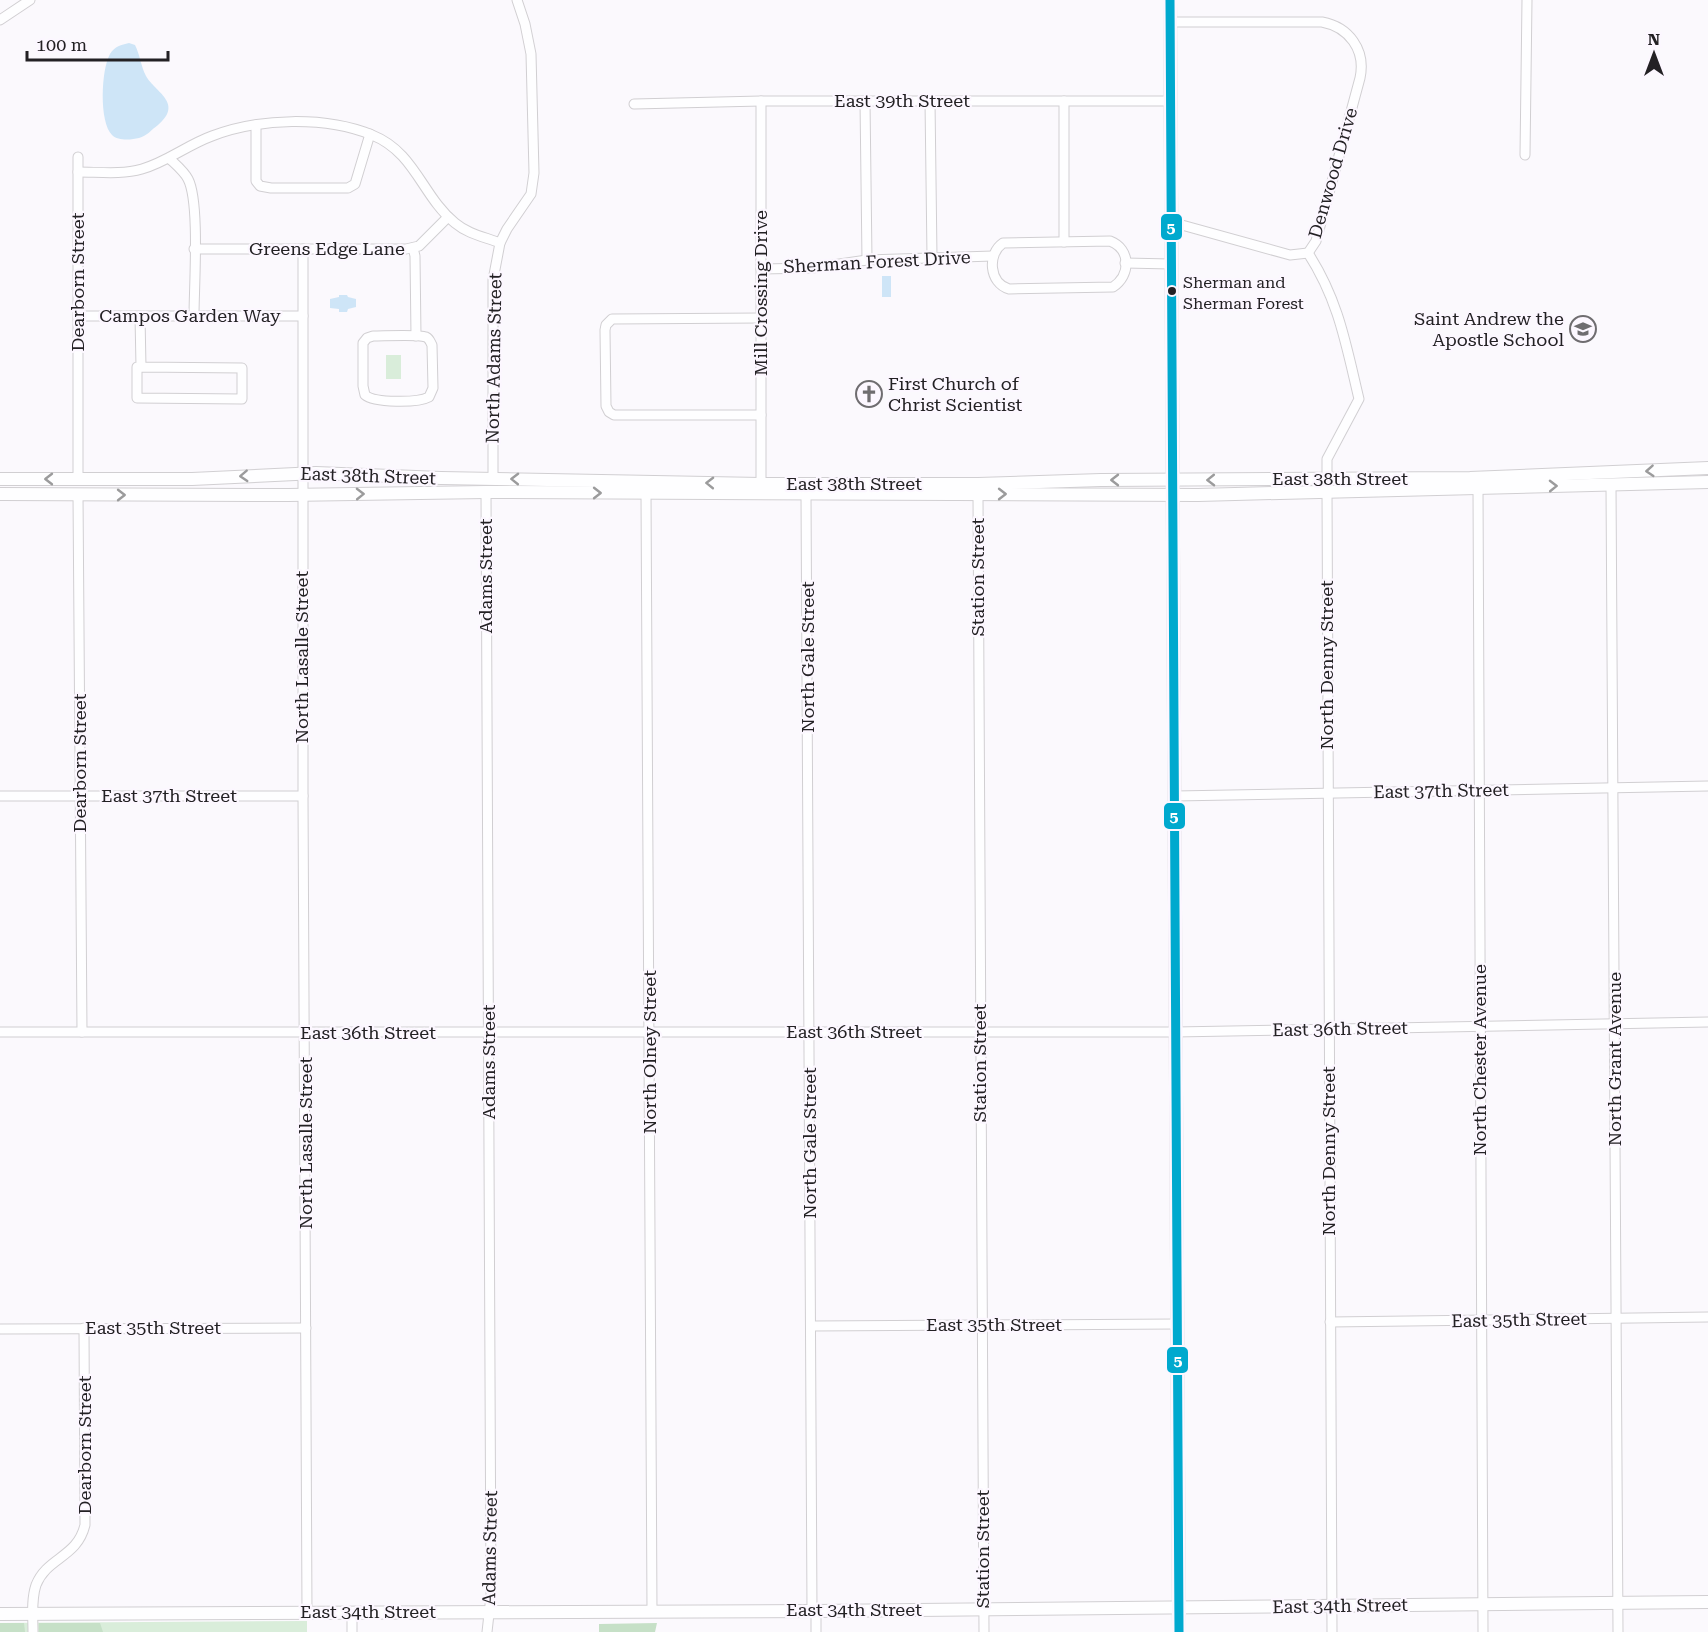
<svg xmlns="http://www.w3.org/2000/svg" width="1708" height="1632" font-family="'Roboto Serif',serif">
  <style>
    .green { fill: #d9edda }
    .forest { fill: #c6e0c7 }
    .water { fill: #cee5f7 }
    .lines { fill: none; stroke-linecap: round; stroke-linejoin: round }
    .minor-casing { stroke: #d1cfd2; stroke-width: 11 }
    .major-casing { stroke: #d1cfd2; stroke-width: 14 }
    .minor { stroke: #fefeff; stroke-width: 9 }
    .major { stroke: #fefeff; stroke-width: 12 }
    .bus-1-casing { stroke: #fcf7ff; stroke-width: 14 }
    .bus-1 { stroke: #00a9ce; stroke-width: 9 }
    .oneway { stroke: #9b9b9c }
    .bus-dot { fill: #232124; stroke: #fcf7ff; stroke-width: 2 }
    .labels { text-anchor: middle; stroke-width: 4.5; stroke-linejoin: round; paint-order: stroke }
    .bus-label { font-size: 16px; fill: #232124; stroke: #fcf7ff; text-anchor: start }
    .street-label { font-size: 18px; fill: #232124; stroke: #fcf7ff }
    .poi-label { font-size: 18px; fill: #232124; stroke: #fcf7ff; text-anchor: end }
    .line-badge { stroke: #fcf7ff; stroke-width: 2 }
    .badge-label { font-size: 16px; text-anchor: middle; font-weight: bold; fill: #fff }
  </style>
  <rect width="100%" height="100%" fill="#fbf9fd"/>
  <g class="green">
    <rect x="386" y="355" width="15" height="24"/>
    <polygon points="307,1621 307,1632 0,1632 0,1623"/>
  </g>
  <g class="forest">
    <polygon points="0,1623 24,1623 25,1632 0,1632"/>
    <polygon points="39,1623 100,1623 103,1632 39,1632"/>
    <polygon points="657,1623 655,1632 599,1632 599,1624"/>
  </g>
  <g class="water">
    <path d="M129,43L135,45C140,55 141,67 146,76C155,92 184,103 158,125C151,130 147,136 139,138C131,140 118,141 112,135C99,122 101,70 110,54C115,46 121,45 129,43Z"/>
    <rect x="882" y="276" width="9" height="21"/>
    <polygon points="339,295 347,295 348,297 356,299 356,307 348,309 347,312 339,312 339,309 330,308 330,299 339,297"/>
  </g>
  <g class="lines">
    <defs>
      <g id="minor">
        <polyline points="0,20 30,0"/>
        <path d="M1170,22H1322C1349,27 1366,50 1360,78L1316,241L1308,253"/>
        <polyline points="761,101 761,484"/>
        <polyline points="865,101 867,260"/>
        <polyline points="930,101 932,257"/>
        <polyline points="1064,101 1064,242"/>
        <polyline points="634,104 761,101 1170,101"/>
        <polyline points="256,125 256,181 260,186 271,188 348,188 355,184 370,134"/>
        <polyline points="1525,155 1527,0"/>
        <path d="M169,158C175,164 184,171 188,179C200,202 194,286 194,316"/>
        <path d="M78,172C99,172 121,175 142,169C167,162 187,145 212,136C259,118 325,116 372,135C415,152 422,196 455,223C468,234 485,237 500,243"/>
        <polyline points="1171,222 1290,255 1308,253"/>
        <path d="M1110,241C1131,249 1131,275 1113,287L1009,289C989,283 987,254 1003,243Z"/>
        <polyline points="413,248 415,256 416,336"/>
        <polyline points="194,249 406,249 419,246 448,217"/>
        <polyline points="303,249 303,796 307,1613"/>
        <path d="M1308,253C1339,301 1346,345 1359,399L1327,459V479"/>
        <polyline points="1125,263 1171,264"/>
        <polyline points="761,269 812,268 867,260 993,256"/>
        <polyline points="78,316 303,316"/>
        <polyline points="140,316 141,367 137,367 137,398 242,399 242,368 141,367"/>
        <polyline points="761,318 612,319 606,325 605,330 606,406 609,412 614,415 761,415"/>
        <path d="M373,336C384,336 418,334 426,337C430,339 430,342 432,345L433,388L429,397C418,403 374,403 365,395L363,386V343L367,338Z"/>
        <polyline points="493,478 493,280 500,243 507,229 531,194 534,173 531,54 525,24 517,0"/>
        <polyline points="78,480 78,157"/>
        <polyline points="1611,485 1618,1632"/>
        <polyline points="1478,488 1483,1632"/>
        <polyline points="1327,491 1332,1632"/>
        <polyline points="486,492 491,1596 487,1632"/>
        <polyline points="646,493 652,1611"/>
        <polyline points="78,494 82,1032"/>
        <polyline points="806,495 812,1611"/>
        <polyline points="978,495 984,1632"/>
        <polyline points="0,796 303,796"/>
        <polyline points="1175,796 1708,786"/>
        <polyline points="0,1032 1175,1032 1708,1022"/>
        <polyline points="1330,1322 1708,1317"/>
        <polyline points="811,1326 1177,1324"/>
        <polyline points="0,1329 306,1328"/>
        <polyline points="816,1611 816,1632"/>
        <polyline points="352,1613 352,1632"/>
        <path d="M33,1632C33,1617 31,1600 36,1585C47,1557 77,1558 85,1525L84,1328"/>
      </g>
      <g id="major">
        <polyline points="1170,0 1179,1632"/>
        <polyline points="0,479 192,479 316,473 441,478 761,484 978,484 1101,480 1470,478 1708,468"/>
        <polyline points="0,494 288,495 486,492 1198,495 1708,482"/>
        <polyline points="0,1614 816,1611 1708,1602"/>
      </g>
    </defs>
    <use href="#minor" class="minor-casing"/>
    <use href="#major" class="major-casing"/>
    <use href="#minor" class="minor"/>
    <use href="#major" class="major"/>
    <defs>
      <polyline id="bus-1" points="1170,0 1179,1632"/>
    </defs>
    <use href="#bus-1" class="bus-1-casing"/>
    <use href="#bus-1" class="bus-1"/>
  </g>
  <defs><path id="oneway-chevron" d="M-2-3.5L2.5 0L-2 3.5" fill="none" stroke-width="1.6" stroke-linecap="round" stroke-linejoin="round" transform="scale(1.5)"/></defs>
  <g class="oneway">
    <use href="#oneway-chevron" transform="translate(1650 471) rotate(176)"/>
    <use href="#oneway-chevron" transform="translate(244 476) rotate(177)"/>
    <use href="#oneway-chevron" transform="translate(49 479) rotate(-180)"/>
    <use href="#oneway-chevron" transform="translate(515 479) rotate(-179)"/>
    <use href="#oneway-chevron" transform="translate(1115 480) rotate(-180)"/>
    <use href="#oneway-chevron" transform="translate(1211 480) rotate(179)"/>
    <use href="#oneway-chevron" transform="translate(710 483) rotate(-179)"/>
    <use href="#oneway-chevron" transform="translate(1553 486) rotate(-1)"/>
    <use href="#oneway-chevron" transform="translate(597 493)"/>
    <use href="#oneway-chevron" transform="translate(360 494) rotate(-1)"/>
    <use href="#oneway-chevron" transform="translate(1002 494)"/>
    <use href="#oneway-chevron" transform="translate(121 495)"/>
  </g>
  <defs>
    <symbol id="school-ring" viewBox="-11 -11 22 22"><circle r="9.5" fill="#fcf7ff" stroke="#6f6d70" stroke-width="1.5"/><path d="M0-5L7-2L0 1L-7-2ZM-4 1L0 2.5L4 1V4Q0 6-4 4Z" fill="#6f6d70"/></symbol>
    <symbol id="church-ring" viewBox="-11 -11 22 22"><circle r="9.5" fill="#fcf7ff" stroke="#6f6d70" stroke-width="1.5"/><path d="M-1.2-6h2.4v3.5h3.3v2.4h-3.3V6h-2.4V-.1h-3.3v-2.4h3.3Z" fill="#6f6d70"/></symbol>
  </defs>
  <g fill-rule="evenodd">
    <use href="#school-ring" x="1568" y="314" width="30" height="30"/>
    <use href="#church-ring" x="854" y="379" width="30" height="30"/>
  </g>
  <circle class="bus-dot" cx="1172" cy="291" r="5"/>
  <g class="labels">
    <g class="bus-label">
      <text x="1183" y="288">Sherman and<tspan x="1183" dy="21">Sherman Forest</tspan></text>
    </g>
    <g class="street-label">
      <text x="902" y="107">East 39th Street</text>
      <text transform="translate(1333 173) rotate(-74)" y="6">Denwood Drive</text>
      <text x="327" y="255">Greens Edge Lane</text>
      <text transform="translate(877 262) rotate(-3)" y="6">Sherman Forest Drive</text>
      <text transform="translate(78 282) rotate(-90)" y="6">Dearborn Street</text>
      <text transform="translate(761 293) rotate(-90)" y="6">Mill Crossing Drive</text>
      <text x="190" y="322">Campos Garden Way</text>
      <text transform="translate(494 358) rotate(-89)" y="6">North Adams Street</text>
      <text transform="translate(368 476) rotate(2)" y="6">East 38th Street</text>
      <text x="1340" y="485">East 38th Street</text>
      <text x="854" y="490">East 38th Street</text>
      <text transform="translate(486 576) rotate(-90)" y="6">Adams Street</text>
      <text transform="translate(978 577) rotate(-90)" y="6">Station Street</text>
      <text transform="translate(302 657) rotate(-90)" y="6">North Lasalle Street</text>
      <text transform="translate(808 657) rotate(-90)" y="6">North Gale Street</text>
      <text transform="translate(1327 665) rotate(-90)" y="6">North Denny Street</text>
      <text transform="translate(80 763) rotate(-90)" y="6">Dearborn Street</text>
      <text transform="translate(1441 791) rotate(-1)" y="6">East 37th Street</text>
      <text x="169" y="802">East 37th Street</text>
      <text transform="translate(1340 1029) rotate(-1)" y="6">East 36th Street</text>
      <text x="854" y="1038">East 36th Street</text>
      <text x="368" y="1039">East 36th Street</text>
      <text transform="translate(650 1052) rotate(-90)" y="6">North Olney Street</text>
      <text transform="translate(1615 1059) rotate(-90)" y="6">North Grant Avenue</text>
      <text transform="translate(1480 1060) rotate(-90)" y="6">North Chester Avenue</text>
      <text transform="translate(489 1062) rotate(-90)" y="6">Adams Street</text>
      <text transform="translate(980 1063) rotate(-90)" y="6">Station Street</text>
      <text transform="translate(306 1143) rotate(-90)" y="6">North Lasalle Street</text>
      <text transform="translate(810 1143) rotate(-90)" y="6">North Gale Street</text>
      <text transform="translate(1329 1151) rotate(-90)" y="6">North Denny Street</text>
      <text transform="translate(1519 1320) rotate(-1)" y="6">East 35th Street</text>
      <text x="994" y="1331">East 35th Street</text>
      <text x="153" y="1334">East 35th Street</text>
      <text transform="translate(85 1445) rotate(-90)" y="6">Dearborn Street</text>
      <text transform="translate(490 1548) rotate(-89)" y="6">Adams Street</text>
      <text transform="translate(983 1549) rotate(-90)" y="6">Station Street</text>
      <text transform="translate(1340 1606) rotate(-1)" y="6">East 34th Street</text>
      <text x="854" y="1616">East 34th Street</text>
      <text x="368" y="1618">East 34th Street</text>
    </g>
    <g class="poi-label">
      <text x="1564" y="325">Saint Andrew the<tspan x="1564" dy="21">Apostle School</tspan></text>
      <text x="888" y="390" text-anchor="start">First Church of<tspan x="888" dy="21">Christ Scientist</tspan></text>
    </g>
  </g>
  <g class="line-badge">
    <rect x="1160" y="213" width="23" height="28" rx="6" fill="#00a9ce"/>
    <rect x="1163" y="802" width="23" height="28" rx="6" fill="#00a9ce"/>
    <rect x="1166" y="1346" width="23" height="28" rx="6" fill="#00a9ce"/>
  </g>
  <g class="badge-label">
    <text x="1171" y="233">5</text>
    <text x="1174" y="822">5</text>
    <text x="1178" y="1366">5</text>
  </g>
  <g transform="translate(1654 54)" stroke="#fcf7ff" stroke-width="4.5" paint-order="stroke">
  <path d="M0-4.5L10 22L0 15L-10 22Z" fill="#232124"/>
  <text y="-9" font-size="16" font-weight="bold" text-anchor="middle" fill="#232124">N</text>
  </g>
  <path d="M27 51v9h141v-9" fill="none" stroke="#232124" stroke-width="3"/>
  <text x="36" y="51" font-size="18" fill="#232124" stroke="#fcf7ff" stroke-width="4.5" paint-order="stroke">100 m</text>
</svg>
